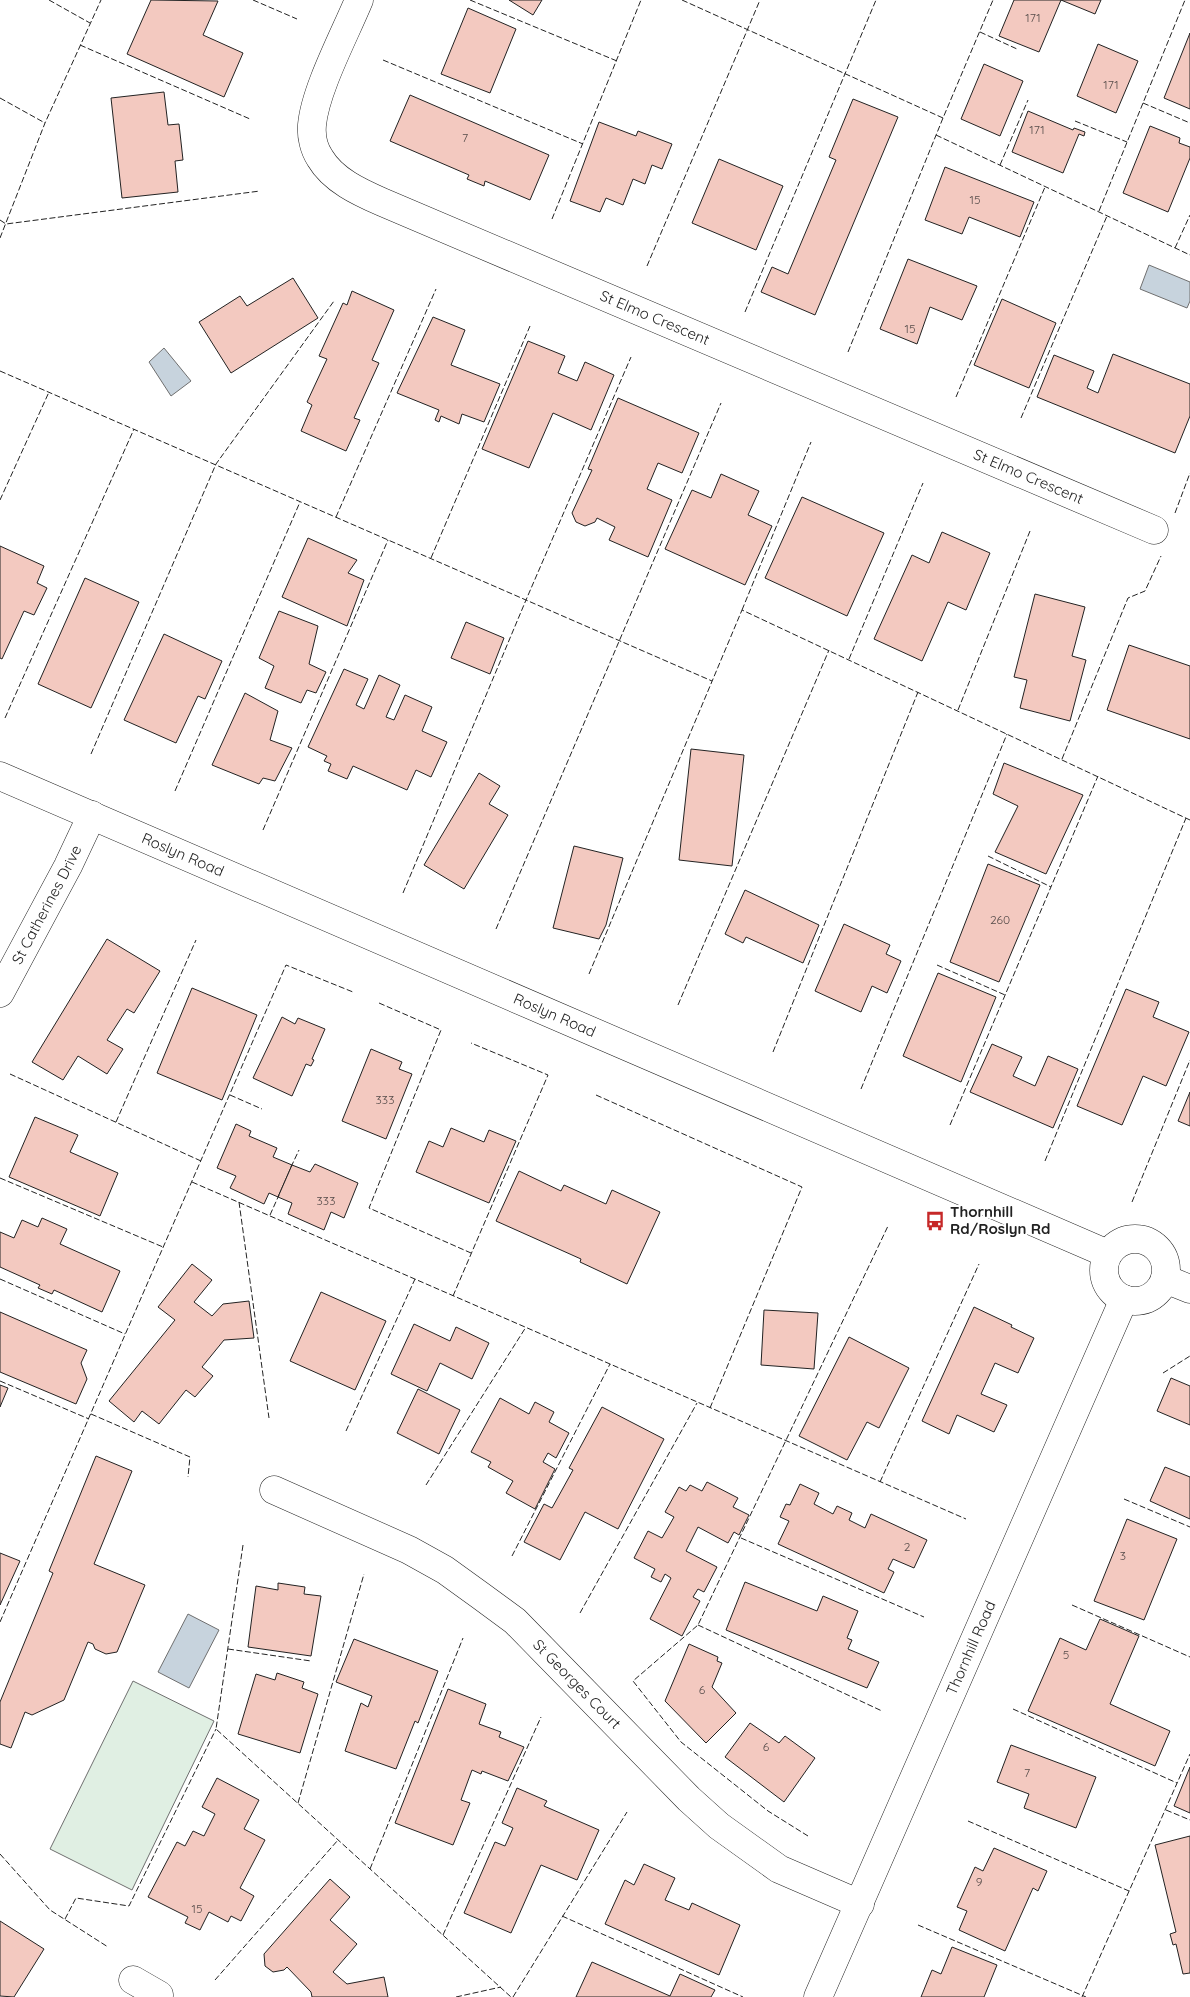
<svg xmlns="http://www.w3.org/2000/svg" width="1190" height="1997" font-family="Quicksand,sans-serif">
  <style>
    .green { fill: #e0efe3; stroke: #6f6f6f }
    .water { fill: #c7d3dd; stroke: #6f6f6f }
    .building { fill: #f3c9c0; stroke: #222 }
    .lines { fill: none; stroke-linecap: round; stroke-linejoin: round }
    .street-casing { stroke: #222; stroke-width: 29 }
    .secondary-casing { stroke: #222; stroke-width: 29 }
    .street { stroke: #fff; stroke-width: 28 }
    .secondary { stroke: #fff; stroke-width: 28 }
    .fence { stroke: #222; stroke-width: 1; stroke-dasharray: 6 2.5; stroke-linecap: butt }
    .labels { text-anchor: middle; stroke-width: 4; stroke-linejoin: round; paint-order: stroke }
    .number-label { font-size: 12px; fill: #564c4a }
    .street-label { font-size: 15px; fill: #222; stroke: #fff }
    .poi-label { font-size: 15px; font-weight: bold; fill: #222; stroke: #fff; text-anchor: start }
  </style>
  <rect width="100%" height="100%" fill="#fff"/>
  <polygon class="green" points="133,1681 214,1721 132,1890 50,1849"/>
  <g class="water">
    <polygon points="1149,265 1190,282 1190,301 1187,308 1140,289"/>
    <polygon points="164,348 191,381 171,396 149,362"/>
    <polygon points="188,1614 219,1630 189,1688 158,1672"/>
  </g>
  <g class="building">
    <polygon points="151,0 218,1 203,35 243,53 224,97 127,54"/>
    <polygon points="509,0 542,0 533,15"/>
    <polygon points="1014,0 1061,0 1039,52 999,36"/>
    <polygon points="1061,0 1101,0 1095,14"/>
    <polygon points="468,8 516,29 490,93 441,74"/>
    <polygon points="1190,33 1190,109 1164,98"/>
    <polygon points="1098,44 1138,61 1116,113 1077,96"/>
    <polygon points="984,64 1023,81 1000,136 961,119"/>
    <polygon points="164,92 168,125 179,124 183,160 175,161 178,192 122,198 111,98"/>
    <polygon points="410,95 549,155 530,200 485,181 484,186 467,179 469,175 390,141"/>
    <polygon points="853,99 898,117 815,315 761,292 772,267 788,274 836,160 829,157"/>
    <polygon points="1028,111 1073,130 1074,128 1085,132 1084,136 1079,134 1063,173 1012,152"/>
    <polygon points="599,122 636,136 638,131 672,144 662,169 652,165 645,184 633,179 623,205 606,198 600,212 570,201"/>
    <polygon points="1150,126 1180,138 1179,143 1190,147 1190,158 1168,212 1123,193"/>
    <polygon points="719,159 783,186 756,250 692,223"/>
    <polygon points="945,167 1034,202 1020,237 969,217 962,234 925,220"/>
    <polygon points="908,259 977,286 962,320 930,307 917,344 880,329"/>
    <polygon points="293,278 318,318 231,373 199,322 240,296 247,306"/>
    <polygon points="352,291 394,310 372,360 379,363 354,418 360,420 346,451 301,431 312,405 307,402 327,359 319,356 343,303 347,305"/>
    <polygon points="1002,299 1056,323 1029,388 974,365"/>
    <polygon points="433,317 465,330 451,365 500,384 484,422 462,414 459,424 441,416 439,422 435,420 439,410 397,393"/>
    <polygon points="528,341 565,356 558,373 577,381 585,362 614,375 591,430 553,413 529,468 482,449"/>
    <polygon points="1113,354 1190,384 1190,416 1175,453 1037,397 1054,355 1094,371 1087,388 1098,393"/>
    <polygon points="618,398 699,433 682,473 658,463 647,489 672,500 648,557 609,540 615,527 597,518 595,522 585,526 576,522 572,513 592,470 588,469"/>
    <polygon points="721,474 759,491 748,515 772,526 745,585 665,549 692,490 711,498"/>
    <polygon points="802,497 884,533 847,616 765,578"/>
    <polygon points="942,532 990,553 966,610 948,602 922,661 874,639 912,555 929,563"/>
    <polygon points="308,538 357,560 348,573 364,580 347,626 282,597"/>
    <polygon points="0,546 44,566 37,583 47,588 34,615 24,611 2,659 0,658"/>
    <polygon points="85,578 139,602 91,708 38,684"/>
    <polygon points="1035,594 1085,607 1072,656 1086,660 1070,721 1020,708 1027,680 1014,677"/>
    <polygon points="279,611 318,626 309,664 326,672 316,693 307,690 301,703 265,688 274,666 259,658"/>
    <polygon points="466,622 504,638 490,674 451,658"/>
    <polygon points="164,634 222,661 205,699 198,696 176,743 124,720"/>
    <polygon points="1129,645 1190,666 1190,739 1107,710"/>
    <polygon points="344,669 368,679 356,705 364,709 379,675 400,685 386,717 394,720 405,695 432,707 422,731 447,742 431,777 416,770 407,790 353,766 347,779 328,771 331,764 324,761 327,756 308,747"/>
    <polygon points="245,693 278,711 270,740 292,748 275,781 263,778 259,784 212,765"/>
    <polygon points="691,749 744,755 732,866 679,860"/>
    <polygon points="1004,763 1083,795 1046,874 995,852 1018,806 993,794"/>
    <polygon points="479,773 500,786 489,804 508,815 464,889 424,865"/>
    <polygon points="574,846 623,858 606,925 599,939 553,928"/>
    <polygon points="988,864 1040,885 999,982 950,962"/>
    <polygon points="745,890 819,925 803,963 746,937 743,943 725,934"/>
    <polygon points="844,924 890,945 886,954 901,961 887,993 872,986 861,1012 815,991"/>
    <polygon points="107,939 160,971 134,1013 127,1009 107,1040 123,1049 107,1074 78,1056 63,1080 32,1062"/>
    <polygon points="938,973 996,997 961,1082 903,1056"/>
    <polygon points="192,988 257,1015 222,1100 157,1073"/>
    <polygon points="1126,989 1159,1002 1153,1017 1189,1032 1166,1086 1143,1076 1122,1125 1077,1106"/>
    <polygon points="282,1017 295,1024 298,1018 325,1029 312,1059 314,1060 311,1066 306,1064 292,1096 253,1078"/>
    <polygon points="992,1044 1022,1057 1013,1076 1035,1086 1048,1056 1078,1069 1053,1128 970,1092"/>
    <polygon points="371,1049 402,1062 399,1069 412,1074 386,1139 342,1121"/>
    <polygon points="1190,1092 1190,1126 1178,1121"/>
    <polygon points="35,1117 78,1135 70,1152 118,1173 100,1216 9,1177"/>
    <polygon points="236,1124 251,1131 249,1136 277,1148 273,1157 292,1165 278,1197 269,1193 264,1204 230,1188 236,1176 217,1168"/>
    <polygon points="451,1128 484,1142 489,1130 516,1141 489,1203 416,1172 429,1141 443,1147"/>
    <polygon points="315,1164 358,1183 344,1218 331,1212 324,1230 288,1214 292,1203 278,1197 292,1165 310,1172"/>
    <polygon points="519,1171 561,1191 564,1185 606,1204 612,1190 660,1212 627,1284 580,1262 581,1259 496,1221"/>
    <polygon points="42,1218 67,1229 60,1244 120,1271 102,1312 54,1290 52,1294 38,1288 40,1285 0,1267 0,1232 14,1238 22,1220 38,1227"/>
    <polygon points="192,1264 212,1280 194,1302 212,1316 223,1304 249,1301 254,1338 224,1340 202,1367 213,1376 195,1397 186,1390 159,1424 142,1411 134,1422 109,1401 175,1320 158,1307"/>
    <polygon points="321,1292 386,1321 355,1390 290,1361"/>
    <polygon points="974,1307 1012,1325 1011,1327 1034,1338 1018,1373 995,1363 981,1394 1007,1405 994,1432 957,1415 949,1434 922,1421"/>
    <polygon points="764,1310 818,1313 814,1369 761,1365"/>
    <polygon points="0,1312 87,1350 81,1363 87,1379 76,1404 0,1372"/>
    <polygon points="414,1324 450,1341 456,1327 489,1343 472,1379 440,1363 427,1391 391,1374"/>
    <polygon points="849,1337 909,1368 879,1428 867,1422 847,1460 799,1436"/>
    <polygon points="1171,1378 1190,1386 1190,1425 1157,1411"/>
    <polygon points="0,1385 8,1388 0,1407"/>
    <polygon points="418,1389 460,1410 439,1454 397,1433"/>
    <polygon points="500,1398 529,1414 535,1402 554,1412 549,1422 569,1433 556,1458 548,1453 543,1462 555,1469 535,1509 506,1493 513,1481 488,1467 491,1462 471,1452"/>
    <polygon points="602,1407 664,1439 618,1529 585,1512 560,1560 524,1542 544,1504 552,1508 573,1470 569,1468"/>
    <polygon points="96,1456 132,1471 94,1564 145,1585 117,1652 106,1654 95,1649 93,1644 88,1642 64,1700 32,1715 25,1712 11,1748 0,1744 0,1702 53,1573 49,1571"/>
    <polygon points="1165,1467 1190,1477 1190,1519 1150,1501"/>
    <polygon points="707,1482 738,1498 733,1507 749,1515 739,1535 734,1532 728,1543 698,1527 686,1551 717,1567 704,1592 698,1589 693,1597 700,1601 682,1636 650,1619 671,1578 665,1574 661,1582 651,1577 655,1569 634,1558 648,1531 662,1538 674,1517 665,1512 679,1487 686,1491 690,1485 702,1491"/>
    <polygon points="800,1484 819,1493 814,1504 833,1514 837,1506 852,1513 849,1520 865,1528 871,1514 927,1540 914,1568 893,1559 888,1569 894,1572 884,1593 778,1544 789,1521 780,1517 786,1504 790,1505"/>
    <polygon points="1127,1519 1177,1539 1144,1620 1094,1601"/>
    <polygon points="0,1553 20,1561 0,1605"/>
    <polygon points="745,1582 817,1611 823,1596 858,1611 847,1638 852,1640 848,1649 879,1662 867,1688 726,1630"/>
    <polygon points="278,1583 305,1587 304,1594 321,1596 311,1656 248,1647 256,1586 278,1590"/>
    <polygon points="1100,1619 1139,1636 1110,1704 1170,1731 1155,1766 1028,1711 1060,1638 1086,1650"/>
    <polygon points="354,1639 438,1671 418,1723 415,1721 396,1769 345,1751 361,1703 368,1707 372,1696 336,1682"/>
    <polygon points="689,1644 718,1657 717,1661 722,1663 712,1687 736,1713 706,1743 665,1701"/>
    <polygon points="277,1673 304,1682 302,1688 318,1694 300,1753 238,1734 256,1674 275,1680"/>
    <polygon points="448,1689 486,1704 479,1724 501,1732 499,1737 524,1747 508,1781 482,1771 481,1774 472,1770 461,1800 470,1803 453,1845 395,1823"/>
    <polygon points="750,1723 779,1743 785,1736 815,1758 784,1802 725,1757"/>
    <polygon points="1011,1745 1096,1777 1076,1828 1024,1808 1029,1794 997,1782"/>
    <polygon points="1190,1767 1190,1813 1174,1806"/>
    <polygon points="217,1778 259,1800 244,1829 265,1840 240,1888 254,1896 241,1921 231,1916 228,1922 209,1912 200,1930 185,1923 188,1917 148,1897 177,1842 185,1846 193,1831 204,1836 215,1814 202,1807"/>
    <polygon points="517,1788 547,1801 544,1806 599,1830 577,1880 541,1865 511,1933 464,1913 495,1842 505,1846 513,1828 502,1823"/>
    <polygon points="1190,1836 1190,1973 1183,1974 1176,1944 1173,1945 1170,1934 1176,1932 1155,1845"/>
    <polygon points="994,1848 1047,1871 1038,1891 1033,1888 1005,1951 959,1930 967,1911 957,1907 975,1867 983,1871"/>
    <polygon points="644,1864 675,1878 665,1900 689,1910 692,1903 740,1925 719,1975 605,1924 625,1880 634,1885"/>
    <polygon points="330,1879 350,1897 330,1920 357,1944 333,1972 347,1984 384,1977 388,1997 312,1997 311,1992 287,1967 284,1970 273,1972 265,1966 264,1954"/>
    <polygon points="0,1921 44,1949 14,1997 0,1996"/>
    <polygon points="952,1947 997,1965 984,1997 921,1997 932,1970 941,1974"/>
    <polygon points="592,1962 670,1996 680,1974 715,1990 711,1997 576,1997"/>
  </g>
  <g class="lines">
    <defs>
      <g id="street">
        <path id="s1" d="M359,0C345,34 315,90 312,125C311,136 314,149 320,158C333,180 359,192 382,202L1154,530"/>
        <path id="s2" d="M0,993L68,866L92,815"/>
        <path id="s3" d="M274,1490L409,1550L445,1570L481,1596L515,1621L689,1799L719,1826L779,1869L860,1904"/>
        <polyline points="133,1980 159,1995"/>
      </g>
      <g id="secondary">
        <path id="s4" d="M0,776L1108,1254"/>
        <circle cx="1135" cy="1270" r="31"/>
        <polyline points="1165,1279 1190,1289"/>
        <path id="s5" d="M818,1997L1124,1299"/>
      </g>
    </defs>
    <use href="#street" class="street-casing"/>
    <use href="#secondary" class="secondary-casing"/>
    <use href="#street" class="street"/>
    <use href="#secondary" class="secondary"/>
    <g class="fence">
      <polyline points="49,0 90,23"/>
      <polyline points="253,0 297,19"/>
      <polyline points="470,0 617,61"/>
      <polyline points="682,0 943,118 993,0"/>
      <polyline points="980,32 1017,49"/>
      <polyline points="80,45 250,119"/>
      <polyline points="383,60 583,144"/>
      <polyline points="0,98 45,123"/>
      <polyline points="1143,103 1190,123"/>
      <polyline points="1075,121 1127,142"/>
      <polyline points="936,135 1190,255"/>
      <polyline points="1000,165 1028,100"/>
      <polyline points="1099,211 1185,0"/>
      <polyline points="552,219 641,0"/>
      <polyline points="0,220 6,224 260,191"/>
      <polyline points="0,238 45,123 101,0"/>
      <polyline points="1175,248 1190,215"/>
      <polyline points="647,266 760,0"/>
      <polyline points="745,312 876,0"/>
      <polyline points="848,352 943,118"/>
      <polyline points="0,371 712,681"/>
      <polyline points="956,397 1045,187"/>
      <polyline points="1021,418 1107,216"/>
      <polyline points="0,500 49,392"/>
      <polyline points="1175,513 1190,473"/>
      <polyline points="336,517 436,289"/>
      <polyline points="431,558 530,326"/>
      <polyline points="742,610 811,442"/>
      <polyline points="849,659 923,483"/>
      <polyline points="958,710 1030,531"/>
      <polyline points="5,718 134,429"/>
      <polyline points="91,754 216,464 334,301"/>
      <polyline points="1062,759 1128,598 1145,591 1161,556"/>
      <polyline points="175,791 300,502"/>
      <polyline points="263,830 388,540"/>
      <polyline points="988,856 1051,887"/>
      <polyline points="403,893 526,600 631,357"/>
      <polyline points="496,929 721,403"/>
      <polyline points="937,965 1005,995"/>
      <polyline points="589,974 742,610 1190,820"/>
      <polyline points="379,1003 441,1030 369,1208 471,1253"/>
      <polyline points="678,1005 829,650"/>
      <polyline points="773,1052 918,692"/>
      <polyline points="10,1074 201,1161"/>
      <polyline points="861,1089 1007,734"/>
      <polyline points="230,1095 262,1109"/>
      <polyline points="596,1095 802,1187 710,1408"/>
      <polyline points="116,1122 196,940"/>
      <polyline points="950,1125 1098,776"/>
      <polyline points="1045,1161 1186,818"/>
      <polyline points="291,1167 299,1150"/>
      <polyline points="0,1178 163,1247"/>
      <polyline points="192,1182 966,1519"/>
      <polyline points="239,1202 269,1418"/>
      <polyline points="1132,1202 1190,1060"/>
      <polyline points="270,1215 279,1195"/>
      <polyline points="0,1279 125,1334"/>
      <polyline points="453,1296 548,1075 471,1043"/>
      <polyline points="1163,1373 1190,1356"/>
      <polyline points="0,1381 89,1419"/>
      <polyline points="91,1414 190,1457 188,1477"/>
      <polyline points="346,1431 415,1279"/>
      <polyline points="880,1482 979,1264"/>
      <polyline points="426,1485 526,1327"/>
      <polyline points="1124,1499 1190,1527"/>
      <polyline points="741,1538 924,1617"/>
      <polyline points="243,1545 216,1729 511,1997"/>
      <polyline points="512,1556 610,1364"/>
      <polyline points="1072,1605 1190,1657"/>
      <polyline points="580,1613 697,1403"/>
      <polyline points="0,1622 286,965 353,992"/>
      <polyline points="698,1625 882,1711"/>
      <polyline points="228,1649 311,1661"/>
      <polyline points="1013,1709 1177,1783"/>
      <polyline points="298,1803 364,1574"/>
      <polyline points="1166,1810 1190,1820"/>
      <polyline points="968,1821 1129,1891"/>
      <polyline points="808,1836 768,1811 681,1742 633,1681 698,1625 888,1226"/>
      <polyline points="0,1854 50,1910 108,1947"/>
      <polyline points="370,1869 463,1638"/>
      <polyline points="562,1916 743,1997"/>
      <polyline points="65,1919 76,1898 129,1906 216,1729"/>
      <polyline points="918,1925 1086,1997"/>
      <polyline points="443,1935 541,1717"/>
      <polyline points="215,1980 338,1840"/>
      <polyline points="456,1997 501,1987"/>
      <polyline points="513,1997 627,1812"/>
      <polyline points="1082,1997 1190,1754"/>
    </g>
  </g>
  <defs>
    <symbol id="bus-bare" viewBox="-9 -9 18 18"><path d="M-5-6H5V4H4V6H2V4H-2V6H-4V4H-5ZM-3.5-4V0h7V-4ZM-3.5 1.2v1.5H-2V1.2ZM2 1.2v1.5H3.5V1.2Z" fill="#c62828" stroke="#fff" stroke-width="2.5" paint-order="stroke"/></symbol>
  </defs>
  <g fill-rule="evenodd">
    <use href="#bus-bare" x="921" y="1207" width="28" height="28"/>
  </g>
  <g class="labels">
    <g class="number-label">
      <text x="1033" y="22">171</text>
      <text x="1111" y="89">171</text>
      <text x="1037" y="134">171</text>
      <text x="465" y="142">7</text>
      <text x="975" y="204">15</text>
      <text x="910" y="333">15</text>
      <text x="1000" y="924">260</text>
      <text x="385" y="1104">333</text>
      <text x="326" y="1205">333</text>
      <text x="907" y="1551">2</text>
      <text x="1123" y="1560">3</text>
      <text x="1066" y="1659">5</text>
      <text x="702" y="1694">6</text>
      <text x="766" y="1751">6</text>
      <text x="1027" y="1777">7</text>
      <text x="979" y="1886">9</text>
      <text x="197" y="1913">15</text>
    </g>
    <g class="street-label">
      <text dy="5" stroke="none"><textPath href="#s1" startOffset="542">St Elmo Crescent</textPath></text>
      <text dy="5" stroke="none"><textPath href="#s1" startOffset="948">St Elmo Crescent</textPath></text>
      <text dy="5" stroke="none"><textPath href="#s4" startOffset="199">Roslyn Road</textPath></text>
      <text dy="5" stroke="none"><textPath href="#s2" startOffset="100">St Catherines Drive</textPath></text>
      <text dy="5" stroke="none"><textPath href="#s4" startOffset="604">Roslyn Road</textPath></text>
      <text dy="5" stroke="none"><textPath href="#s5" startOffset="381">Thornhill Road</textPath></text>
      <text dy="5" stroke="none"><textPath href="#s3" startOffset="364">St Georges Court</textPath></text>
    </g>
    <g class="poi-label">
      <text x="950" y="1217">Thornhill<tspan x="950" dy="17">Rd/Roslyn Rd</tspan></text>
    </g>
  </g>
</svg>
